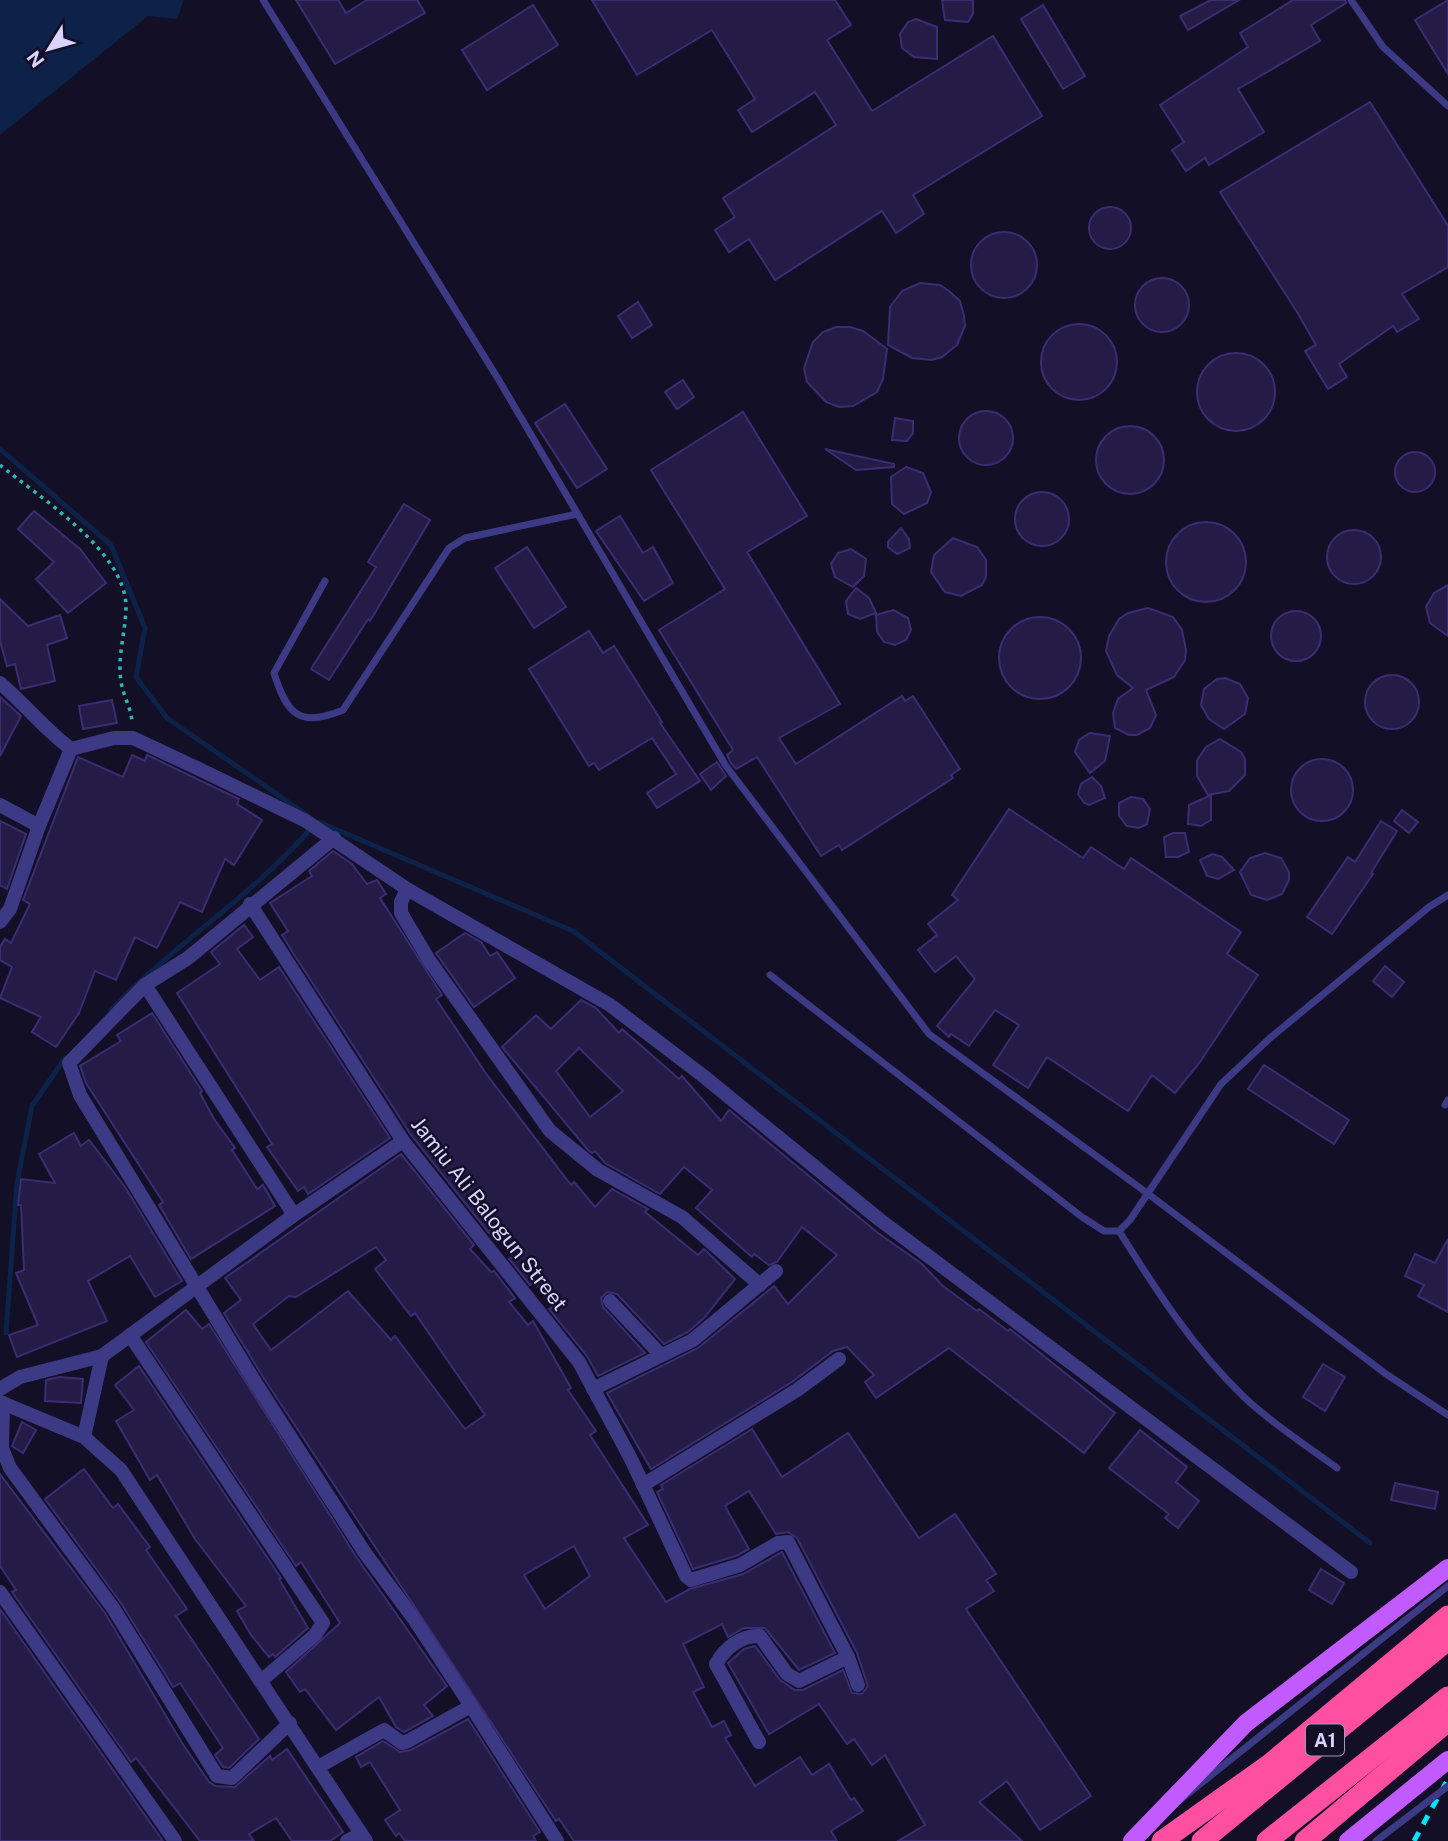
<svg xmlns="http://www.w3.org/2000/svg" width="1448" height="1841" font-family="'Public Sans',sans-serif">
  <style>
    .water { fill: #0c2248 }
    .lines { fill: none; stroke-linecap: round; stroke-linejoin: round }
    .stream { stroke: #0c2248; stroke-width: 5 }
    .building { fill: #241b47; stroke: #3b2d73; stroke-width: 2; fill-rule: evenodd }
    .path { stroke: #2fb8b0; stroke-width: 3.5; stroke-dasharray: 3.5 5; stroke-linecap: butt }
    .lane { stroke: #3d3a85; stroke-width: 7 }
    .street { stroke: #3d3a85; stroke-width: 14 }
    .primary { stroke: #c25bff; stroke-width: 18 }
    .highway { stroke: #ff4fa3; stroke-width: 21 }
    .rail { stroke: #00e5ff; stroke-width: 5; stroke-dasharray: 10 9; stroke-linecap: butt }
    .lane-bridge { stroke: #3d3a85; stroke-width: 7 }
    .labels { text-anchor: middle; stroke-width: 5; stroke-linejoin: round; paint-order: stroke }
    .shield { fill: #130f26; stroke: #9e99be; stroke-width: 2 }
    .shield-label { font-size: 19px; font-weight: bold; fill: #d9d4ff }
    .street-label { font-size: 21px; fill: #d9d4ff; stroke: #130f26 }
  </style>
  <rect width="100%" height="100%" fill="#130f26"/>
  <polygon class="water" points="0,0 184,0 177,19 148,16 0,135"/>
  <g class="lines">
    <g class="stream">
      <polyline points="0,449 111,545 145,628 136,677 167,718 307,815"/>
      <polyline points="319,822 573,931 1370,1543"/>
      <path d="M111,1010C174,944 253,896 313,826"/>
      <polyline points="6,1333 17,1183 32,1106 65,1058"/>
    </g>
  </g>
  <g class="building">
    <polygon points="296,0 338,0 346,13 367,0 417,0 425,13 335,64"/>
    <polygon points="592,0 835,0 851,25 827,40 872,111 993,36 1042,116 913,195 924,214 896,233 882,211 775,280 749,239 729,252 715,230 735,217 723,198 836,125 815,92 752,132 738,110 755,99 712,30 637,75"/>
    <polygon points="942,0 973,0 973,14 968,22 945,20"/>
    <polygon points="1211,0 1239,0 1188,30 1180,16"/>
    <polygon points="1293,0 1345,0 1346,3 1311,25 1320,41 1238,89 1264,132 1209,165 1205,158 1186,171 1172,150 1184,142 1160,105 1248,47 1240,33"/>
    <polygon points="1448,0 1448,74 1415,20"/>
    <polygon points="533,5 558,45 487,90 462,50"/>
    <polygon points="1043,5 1085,76 1063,89 1021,19"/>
    <polygon points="916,19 937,27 937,59 914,57 902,48 900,34 908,22"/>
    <polygon points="1370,102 1448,226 1448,267 1402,294 1419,319 1397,332 1393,326 1339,364 1347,377 1328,389 1305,351 1316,345 1297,312 1220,192"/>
    <circle cx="1110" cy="228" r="21"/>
    <circle cx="1004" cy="265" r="33"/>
    <circle cx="1162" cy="305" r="27"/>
    <polygon points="920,283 940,285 949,291 960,301 964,316 965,326 957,345 942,357 932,360 912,358 888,345 890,307 902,291"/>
    <polygon points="638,302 652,325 632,338 618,316"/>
    <circle cx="1079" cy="362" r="38"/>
    <polygon points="836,327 850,327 863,331 887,349 883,379 877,392 853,406 839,407 826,402 807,382 804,368 813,342 823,332"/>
    <circle cx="1236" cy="392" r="39"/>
    <polygon points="683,380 694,397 677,409 665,392"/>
    <polygon points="565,404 607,469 577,488 535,423"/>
    <circle cx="986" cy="438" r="27"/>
    <polygon points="743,412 807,516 747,552 840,704 779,738 796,764 902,696 905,701 913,696 960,769 951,775 953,778 842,850 839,845 821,856 757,757 736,769 731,763 727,755 733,750 659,630 725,589 651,470"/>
    <polygon points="895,418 913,421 913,433 907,441 892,440"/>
    <circle cx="1130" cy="460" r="34"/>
    <polygon points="825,449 894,464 894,467 856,470"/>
    <circle cx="1415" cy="472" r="20"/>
    <polygon points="906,467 923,473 931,492 927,503 904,514 892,504 891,477"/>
    <circle cx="1042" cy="519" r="27"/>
    <polygon points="404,504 430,520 370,621 368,619 329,680 311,669 376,567 368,562"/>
    <polygon points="34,511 80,549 106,583 68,613 36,579 54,562 18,529"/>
    <polygon points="620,516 643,553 653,547 673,583 644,601 596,531"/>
    <circle cx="1206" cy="562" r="40"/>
    <polygon points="901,528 909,539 910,548 897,554 888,547 888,542"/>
    <circle cx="1354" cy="557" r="27"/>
    <polygon points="953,538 977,547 986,560 986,577 982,585 961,596 945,592 931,572 934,555"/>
    <polygon points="527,547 566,607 534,628 495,568"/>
    <polygon points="851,549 866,559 864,576 853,587 835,577 831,564 838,553"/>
    <polygon points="1448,585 1448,636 1430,623 1426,607 1434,593"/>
    <polygon points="856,588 869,598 876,613 860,619 848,614 846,601"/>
    <polygon points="0,599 28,626 60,615 67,638 47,645 55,681 21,689 15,664 7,666 0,641"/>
    <polygon points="1148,608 1173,617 1182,630 1186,650 1185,660 1174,677 1146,690 1156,715 1150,728 1137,735 1129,735 1115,728 1113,713 1118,699 1133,688 1117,675 1106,651 1109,636 1119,619 1128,613"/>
    <polygon points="893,610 908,618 911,630 906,640 895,645 884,642 877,632 876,615"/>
    <circle cx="1296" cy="636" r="25"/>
    <circle cx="1040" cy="658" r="41"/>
    <polygon points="589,631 603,653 614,646 662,722 660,723 700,781 657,808 647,793 676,774 652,738 599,770 594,763 589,766 529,669"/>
    <circle cx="1392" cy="702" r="27"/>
    <polygon points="1225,678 1240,684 1248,698 1245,714 1224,729 1209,719 1201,705 1204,689 1217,679"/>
    <polygon points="0,697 21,716 0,756"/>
    <polygon points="112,700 117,723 83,729 79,706"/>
    <polygon points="1090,733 1110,736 1105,761 1090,773 1075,752 1079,740"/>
    <polygon points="1220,739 1241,752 1245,759 1245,775 1229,791 1208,795 1197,776 1197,760 1206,747"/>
    <polygon points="132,755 145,761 147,755 239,799 237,804 262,820 234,865 225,859 202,912 180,902 157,948 135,937 116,980 95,971 79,1013 56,1047 32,1032 41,1017 0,998 12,967 0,960 0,947 5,939 11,943 30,904 23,900 78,757 123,777"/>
    <circle cx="1322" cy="790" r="31"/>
    <polygon points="717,762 726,776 711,790 700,774"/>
    <polygon points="1092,777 1101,786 1105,798 1089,805 1084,803 1078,794 1081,784"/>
    <polygon points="1211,795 1211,820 1201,826 1188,824 1189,805"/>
    <polygon points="1131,797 1143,799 1150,809 1147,824 1139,828 1127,826 1119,816 1119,803"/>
    <polygon points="1009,809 1083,858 1091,847 1124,869 1131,858 1241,932 1227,954 1258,975 1200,1062 1175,1093 1152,1075 1128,1111 1047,1057 1028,1088 993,1065 1019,1025 995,1010 969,1046 951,1034 949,1037 937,1026 975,979 956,956 935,972 918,950 937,935 928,924 958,900 952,895"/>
    <polygon points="1402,810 1418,822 1409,833 1394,821"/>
    <polygon points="0,821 26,834 7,889 0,885"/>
    <polygon points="1381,821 1397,831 1371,873 1373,874 1332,934 1307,917 1348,857 1355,862"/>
    <polygon points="1173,833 1185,833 1189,852 1178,857 1166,857 1164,837"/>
    <polygon points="333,851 352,864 367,884 377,880 386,894 380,898 442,995 436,999 487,1075 571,1185 574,1182 595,1207 612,1189 648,1209 645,1212 672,1234 698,1255 704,1249 735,1279 704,1318 688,1332 664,1344 617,1294 607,1292 601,1298 603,1307 645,1353 598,1376 587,1356 549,1309 553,1307 535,1282 530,1285 509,1259 513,1257 493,1229 489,1233 411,1135 295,956 282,935 288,931 270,903 312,876 309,871"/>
    <polygon points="1265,853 1281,858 1289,872 1289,880 1282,894 1267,900 1251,895 1240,872 1250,858"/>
    <polygon points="1212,854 1222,857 1234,870 1218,879 1207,876 1200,860"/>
    <polygon points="244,925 253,937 237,949 260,980 279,967 390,1138 308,1194 304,1187 298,1191 267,1147 272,1144 177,993 220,964 211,952"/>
    <polygon points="465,933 481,942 490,956 497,952 515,978 474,1007 436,953"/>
    <polygon points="1385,966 1404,982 1392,997 1373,981"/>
    <path d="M581,1000L596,1008L619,1033L622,1029L679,1079L682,1076L721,1121L729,1110L878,1233L922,1264L943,1286L977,1311L979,1309L1008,1331L1010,1329L1115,1413L1084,1453L949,1348L876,1398L865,1382L874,1375L847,1347L833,1351L792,1382L651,1469L607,1393L698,1348L774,1286L788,1304L837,1255L802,1227L777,1262L769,1265L754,1254L752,1257L696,1208L712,1190L684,1167L660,1194L605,1163L595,1151L592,1153L588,1150L502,1047L536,1015L551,1029ZM579,1048L623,1091L590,1117L556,1071Z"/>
    <polygon points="152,1013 202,1091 200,1093 214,1119 235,1148 232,1150 257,1189 263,1185 275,1206 191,1259 159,1205 163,1202 86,1083 80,1066 121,1041 117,1035"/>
    <polygon points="1264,1065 1349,1120 1334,1144 1248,1089"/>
    <polygon points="74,1133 81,1146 89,1140 125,1187 182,1281 155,1297 130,1256 88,1281 107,1321 17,1357 9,1335 38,1325 16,1273 24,1270 21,1205 18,1205 21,1179 55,1183 39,1154"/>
    <path d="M401,1154L474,1245L470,1249L491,1272L494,1271L515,1298L509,1302L528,1325L533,1321L571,1388L568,1390L596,1431L590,1435L648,1525L624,1538L666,1602L690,1589L743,1574L782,1552L835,1653L799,1670L765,1628H744L728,1637L722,1624L683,1644L704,1687L693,1692L712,1727L724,1721L731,1735L725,1738L755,1786L800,1757L812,1775L829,1764L851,1800L854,1798L863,1811L831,1831L837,1841H574L559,1819L556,1821L263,1377L224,1313L241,1300L225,1278ZM376,1247L386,1260L375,1269L411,1316L415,1313L485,1415L465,1429L395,1336L391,1340L348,1291L271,1350L253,1324L289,1296L296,1297ZM574,1546L590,1576L545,1609L524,1575Z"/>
    <polygon points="1448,1239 1448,1312 1418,1296 1424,1285 1405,1276 1415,1254 1435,1263"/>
    <polygon points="186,1310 202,1329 209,1324 357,1558 447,1686 424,1705 433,1716 404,1732 396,1727 379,1697 336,1730 305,1689 300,1692 286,1672 340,1623 301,1562 296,1566 146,1342"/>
    <polygon points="1323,1364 1345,1377 1325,1411 1303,1397"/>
    <polygon points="139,1366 281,1578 279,1579 308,1628 275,1657 273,1654 269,1657 251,1635 237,1611 246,1606 195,1539 157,1475 150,1480 116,1421 134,1410 115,1385"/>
    <polygon points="59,1377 83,1379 81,1403 45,1401 46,1380"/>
    <polygon points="22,1422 36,1430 23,1453 12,1446"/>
    <polygon points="752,1429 782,1477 848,1433 919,1538 955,1514 996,1574 986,1580 994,1591 966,1609 1091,1796 1040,1830 1007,1781 979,1802 1022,1841 898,1841 925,1825 885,1755 872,1765 854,1739 847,1744 819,1704 769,1734 728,1663 744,1649 755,1646 780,1680 795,1690 803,1690 843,1670 852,1693 862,1694 868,1686 857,1653 797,1538 788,1532 776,1534 749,1491 725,1506 749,1549 736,1556 693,1569 657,1492 663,1489 661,1485"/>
    <polygon points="1140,1430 1187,1467 1176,1482 1199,1501 1178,1528 1165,1518 1169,1514 1109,1468"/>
    <polygon points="84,1469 113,1508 118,1504 150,1547 146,1550 187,1609 176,1616 259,1739 229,1768 223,1767 215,1755 223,1748 180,1683 173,1687 121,1603 45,1499"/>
    <polygon points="0,1474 105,1613 182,1743 209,1782 216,1786 235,1787 270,1756 272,1760 287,1749 343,1832 330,1841 292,1841 276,1818 249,1834 254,1841 200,1841 136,1758 131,1762 12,1592 16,1590 0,1566"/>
    <polygon points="1395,1483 1438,1492 1435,1509 1391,1500"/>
    <polygon points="1321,1569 1344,1583 1332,1604 1309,1590"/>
    <polygon points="0,1609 163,1841 0,1841"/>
    <polygon points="468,1719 540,1832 533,1836 536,1841 405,1841 399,1833 396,1836 385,1820 400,1810 370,1762 361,1767 356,1757 383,1741 400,1752 411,1750"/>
  </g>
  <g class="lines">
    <path class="path" d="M0,465C39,497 125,551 126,606C126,631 117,656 121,681C123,696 131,707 132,722"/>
    <g class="lane">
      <polyline points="263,0 497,377 726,766 929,1034 1147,1193 1386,1374 1448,1415"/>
      <polyline points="1351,0 1383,47 1448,106"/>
      <path d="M325,581L274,673C287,715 300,728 343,710L449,548L465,538L577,514"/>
      <polyline points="770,975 1082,1217 1104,1231 1119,1231 1130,1220 1221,1084 1270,1038 1429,907 1448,895"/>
      <polyline points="1445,1105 1448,1100"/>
      <path d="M1119,1231C1156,1290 1193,1348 1244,1397C1271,1423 1306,1445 1337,1468"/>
      <polyline points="1175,1804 1448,1586"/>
    </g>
    <g class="street">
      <path d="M0,683C25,704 44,729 71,749"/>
      <polyline points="0,805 39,826"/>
      <polyline points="334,838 188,958 145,985 69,1063 80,1095 255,1382 365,1553 414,1619 471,1706 557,1841"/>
      <polyline points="407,889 401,902 401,913 429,960 550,1131 598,1170 682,1217 760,1285"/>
      <polyline points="250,904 403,1141 579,1362 631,1459 686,1576 691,1580 740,1565 778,1543 788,1542 848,1657 858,1685"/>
      <polyline points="0,922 10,909 39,826 71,749 114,738 133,738 199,769 306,821 407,889 610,1005 702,1075 880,1220 1351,1572"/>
      <polyline points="145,985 294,1215"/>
      <polyline points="610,1301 661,1355"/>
      <polyline points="130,1335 323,1623 315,1635 262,1680"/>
      <polyline points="0,1389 20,1377 102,1356 294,1215 403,1141"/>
      <polyline points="593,1389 693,1340 776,1271"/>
      <polyline points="0,1402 84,1437 121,1470 366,1841"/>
      <polyline points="3,1403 2,1448 10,1468 113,1608 217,1776 232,1778 290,1723"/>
      <polyline points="84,1437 102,1356"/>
      <polyline points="643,1485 797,1390 839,1359"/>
      <polyline points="0,1592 175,1841"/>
      <path d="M759,1742L716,1664C725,1648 741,1635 760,1636L787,1674L799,1681L848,1657"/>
      <polyline points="318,1767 384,1730 402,1743 408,1741 471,1706"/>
      <polyline points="347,1841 361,1834"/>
    </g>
    <g class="primary">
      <polyline points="1132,1841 1246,1723 1448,1568"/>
      <polyline points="1348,1841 1448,1760"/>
    </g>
    <g class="highway">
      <polyline points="1162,1841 1270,1764 1448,1616"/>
      <polyline points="1202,1841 1448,1640"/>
      <polyline points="1267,1841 1448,1697"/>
      <polyline points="1305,1841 1448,1721"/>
    </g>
    <polyline class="rail" points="1414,1841 1448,1779"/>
    <polyline class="lane-bridge" points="1376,1841 1448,1786"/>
  </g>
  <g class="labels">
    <rect class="shield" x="1306" y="1724.5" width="38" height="31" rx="5"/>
    <g class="shield-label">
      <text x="1325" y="1747">A1</text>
    </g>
    <g class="street-label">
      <text transform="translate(489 1214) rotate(52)" y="7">Jamiu Ali Balogun Street</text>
    </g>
  </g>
  <g transform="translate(49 49) rotate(233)" stroke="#130f26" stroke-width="5" paint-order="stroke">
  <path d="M0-5L12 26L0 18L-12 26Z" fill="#d9d4ff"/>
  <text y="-10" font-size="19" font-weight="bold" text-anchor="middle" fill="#d9d4ff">N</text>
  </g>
</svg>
